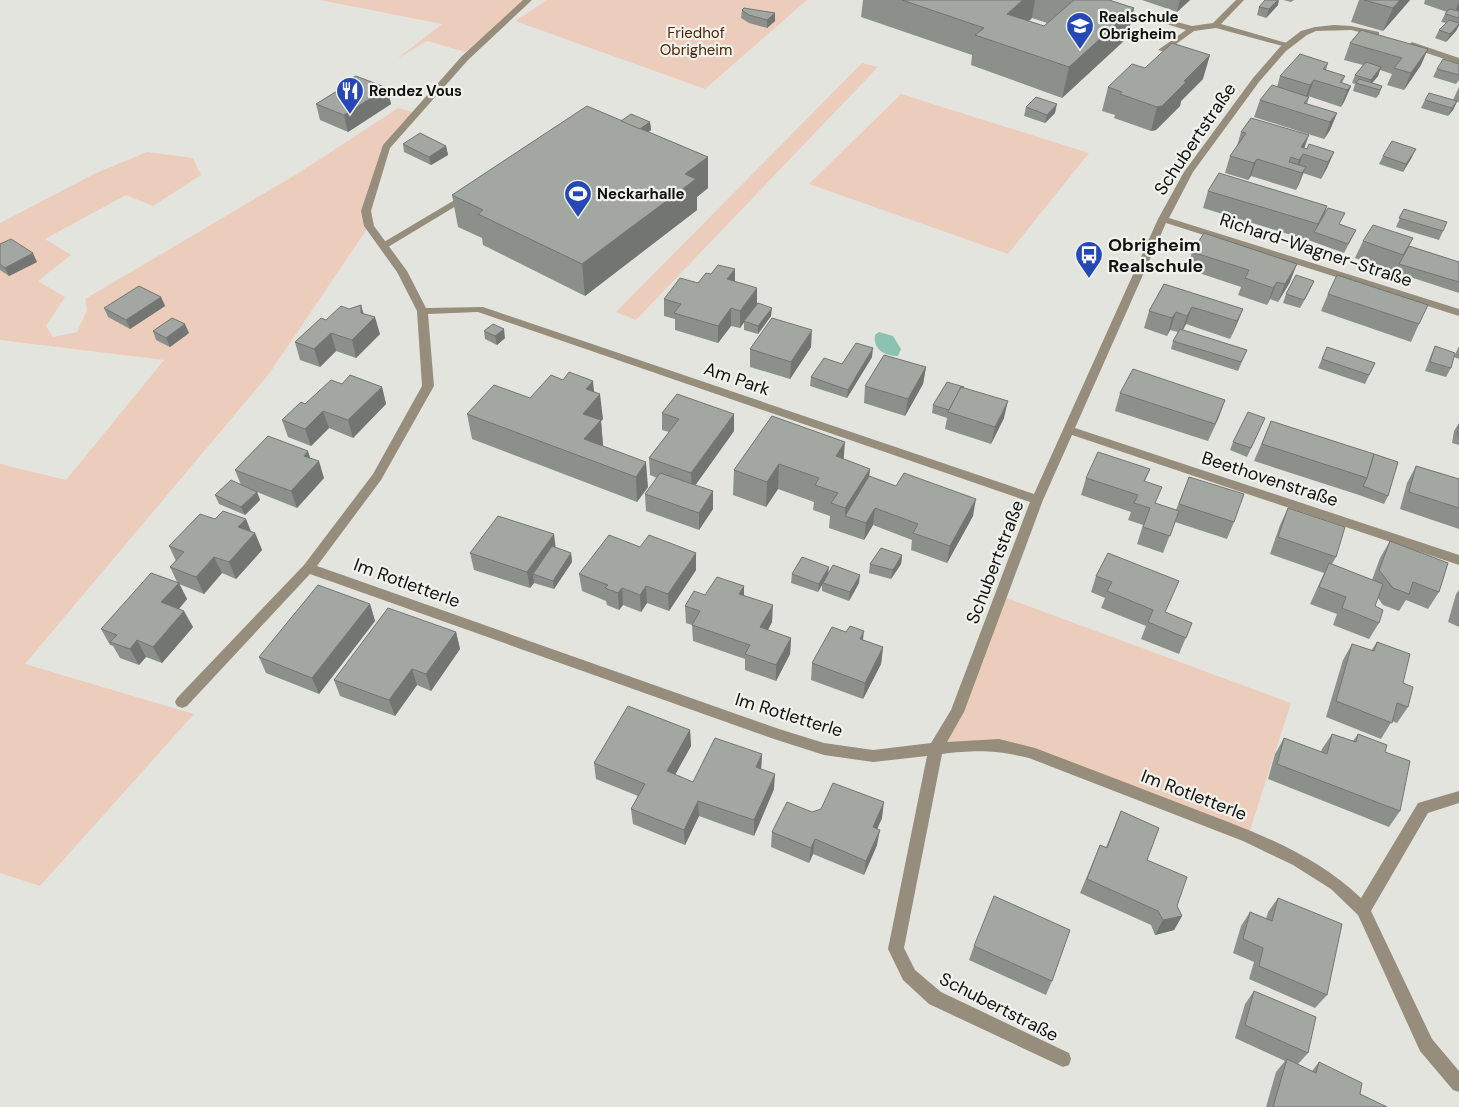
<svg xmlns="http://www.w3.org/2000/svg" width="1459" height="1107" font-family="'DM Sans',sans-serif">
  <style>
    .green { fill: #eccdbc }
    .water { fill: #8cc2b1 }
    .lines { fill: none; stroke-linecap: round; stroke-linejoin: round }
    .service { fill: #978d7c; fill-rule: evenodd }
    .minor { fill: #978d7c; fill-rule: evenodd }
    .wall { fill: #8c908b; fill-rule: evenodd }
    .shaded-wall { fill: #727571 }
    .building { fill: #a3a7a2; stroke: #727571 }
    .labels { text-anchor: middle; stroke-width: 4.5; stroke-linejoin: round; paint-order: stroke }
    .far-poi-label { font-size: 15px; font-weight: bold; fill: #10100f; stroke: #f1f2ec; text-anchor: start }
    .far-park-label { font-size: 15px; fill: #4e240a; stroke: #f1f2ec }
    .street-label { font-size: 18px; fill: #10100f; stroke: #f1f2ec }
    .poi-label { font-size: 18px; font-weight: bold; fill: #10100f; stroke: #f1f2ec; text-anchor: start }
  </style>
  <rect width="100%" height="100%" fill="#e4e4df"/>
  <g class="green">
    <polygon points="320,0 528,0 465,52 427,41 397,59 442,24"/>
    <polygon points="547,0 807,0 705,89 515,21"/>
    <polygon points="862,63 878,67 636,320 616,312"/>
    <polygon points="901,94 1089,153 1008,254 809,184"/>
    <polygon points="398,108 416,113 386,147 366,211 369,226 269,374 25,664 194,714 40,886 0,873 0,464 66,480 164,360 0,340 0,223 96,173 147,152 193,158 201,175 153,206 126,195 45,239 71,255 38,281 65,297 46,326 53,337 77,332 87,310 85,299 297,174"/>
    <polygon points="1001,596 1291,703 1248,836 1030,752 936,748"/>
  </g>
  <path class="water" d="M879,332L893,336L901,349L898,356C885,356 873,350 875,335Z"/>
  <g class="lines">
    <g class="service">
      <polygon points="1236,0 1244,0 1221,24 1290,44 1290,48 1216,28 1194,31 1165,52 1158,50 1186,30 1147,18 1147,14 1192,26 1213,23"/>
      <polygon points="468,192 473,195 471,197 388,247 384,248 379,245"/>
    </g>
    <g class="minor">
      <path d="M523,0H532L468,60L390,148L371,211L374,226L407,271L426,308L483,307L1034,494L1158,219L1184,172L1253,78L1280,47L1301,31L1315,27L1334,25L1351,26L1379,32V36H1376L1351,30L1316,31L1307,35L1286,51L1259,82L1193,172L1169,218L1459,309V316L1166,223L1075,428L1459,555V565L1072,435L1043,500L964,712L947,742L999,739L1035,748C1085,767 1135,786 1184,805C1247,829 1312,851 1361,898L1418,803L1459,791V803L1428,813L1371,911L1432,1039L1459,1071V1092L1453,1090L1420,1051L1358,915L1331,889L1293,865L1243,841L1029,758C995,750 976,750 942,754L904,948L915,970L941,992L1069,1053L1071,1059L1069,1065L1063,1067L929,1004L903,980L888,949L927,756L873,762L824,755L774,739L310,574L187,706L182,708L177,706L175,702L177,698L304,565L373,474L422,386L417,311L397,272L364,226L361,211L383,145L462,56ZM478,312L1030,502L951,710L931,743L873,750L824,743L779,729L317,566L381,480L434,386L428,314Z"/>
      <polygon points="1412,42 1459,58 1459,64 1409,47 1408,45"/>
    </g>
  </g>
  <g class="wall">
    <path d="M863,0H1109L1134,8L1127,38L1062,98L971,65L972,55L861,17ZM1032,18L1047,23L1044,26L1029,21Z"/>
    <polygon points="1142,0 1190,0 1177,12"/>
    <polygon points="1283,0 1294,0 1291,2"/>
    <polygon points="1359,0 1410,0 1383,31 1351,22"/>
    <polygon points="1425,0 1459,0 1459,10 1458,11 1459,11 1459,26 1456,31 1446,42 1435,38 1439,30 1446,23 1441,22 1445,14 1447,12 1424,4"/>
    <polygon points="1278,5 1266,18 1257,15 1259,7"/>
    <polygon points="742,10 775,13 775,21 767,28 749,23 741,18"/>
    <polygon points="1361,30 1421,65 1404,90 1387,85 1392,74 1380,70 1378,76 1372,83 1382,86 1379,94 1376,98 1353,91 1355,84 1352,83 1355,75 1363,65 1344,60 1350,43"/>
    <polygon points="1328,63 1326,70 1345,76 1342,83 1351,86 1344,102 1341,107 1308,96 1309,97 1307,104 1337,113 1330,130 1324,139 1254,117 1260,100 1277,87 1280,76"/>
    <polygon points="1459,64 1459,80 1456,84 1433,77 1437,69"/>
    <polygon points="1145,68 1203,79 1181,101 1180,106 1156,130 1151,131 1114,118 1115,115 1102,111 1108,87"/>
    <polygon points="348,80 387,88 391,104 348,132 320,120 316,104 349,83"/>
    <polygon points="1459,87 1459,102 1457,102 1453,110 1448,116 1421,108 1425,100 1453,100"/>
    <polygon points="1026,107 1055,113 1045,123 1024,116"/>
    <polygon points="621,121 650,122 651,130 648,132 708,157 708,188 697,197 697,210 585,296 483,245 482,238 458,227 452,195"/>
    <polygon points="1241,132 1304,148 1334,152 1327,168 1321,179 1303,173 1299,184 1296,190 1251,176 1248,180 1225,173 1230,156 1237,146"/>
    <polygon points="403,144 446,146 448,155 431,165 404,152"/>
    <polygon points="1383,156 1412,157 1403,172 1379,164"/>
    <polygon points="1208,191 1327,206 1324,215 1340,224 1356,230 1352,238 1344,253 1311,241 1203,208"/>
    <polygon points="1404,209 1443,231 1439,240 1396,227"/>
    <polygon points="1413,238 1409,246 1459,262 1459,293 1395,272 1355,258 1363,241"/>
    <polygon points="0,244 37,262 9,276 0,270"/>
    <polygon points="1192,252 1290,282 1278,302 1270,299 1267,305 1238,295 1241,287 1187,269"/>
    <polygon points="1314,281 1300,308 1283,303 1286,294"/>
    <polygon points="735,282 757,305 771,316 758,334 744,330 744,322 740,328 731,326 718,343 675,330 675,319 664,316 664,299 698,283"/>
    <polygon points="1164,284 1243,309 1236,326 1230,339 1186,324 1183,330 1247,350 1238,371 1171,349 1173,341 1178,332 1170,330 1167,336 1144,328 1149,311"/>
    <polygon points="1328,294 1419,324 1411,342 1321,311"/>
    <polygon points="161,297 165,306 130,329 108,317 104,308"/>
    <polygon points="361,305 363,313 380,334 356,358 336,351 320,367 300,360 295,342 326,320 349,309"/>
    <polygon points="153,331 189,333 170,347 156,340"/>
    <polygon points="484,331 505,338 497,345 485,339"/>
    <polygon points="1435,346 1451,368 1446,377 1425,371 1431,355"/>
    <polygon points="1459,346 1459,359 1454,357"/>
    <polygon points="811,347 790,379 750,367 750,349"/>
    <polygon points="1327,347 1375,363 1365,384 1318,368"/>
    <polygon points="872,357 847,398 810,386 811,377 842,364"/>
    <polygon points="926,367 923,384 905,416 864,403 865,386"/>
    <polygon points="342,384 382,387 386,404 353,438 329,428 311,446 288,437 282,420 305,404"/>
    <polygon points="594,392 603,419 601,421 603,445 602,446 648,487 637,502 472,439 467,414 530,398"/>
    <polygon points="1120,393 1225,400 1208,441 1115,411"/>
    <polygon points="933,405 1004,418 991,444 945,429 947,418 932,413"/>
    <polygon points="662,413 734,431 695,485 713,491 713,509 699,530 646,511 645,494 657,478 650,475 649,458 669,432 662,430"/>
    <polygon points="772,416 844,459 870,469 869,476 973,516 947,563 911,550 912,540 873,525 864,540 829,528 830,516 813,510 814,502 778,489 766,507 733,495 734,470"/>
    <polygon points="1271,421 1398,462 1388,496 1384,504 1359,495 1254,461"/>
    <polygon points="1459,423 1459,445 1452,443 1454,431"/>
    <polygon points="1261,427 1247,457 1230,450 1233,442"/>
    <polygon points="310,458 324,478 297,508 257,492 260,500 245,515 219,504 215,495 241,485 235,470"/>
    <polygon points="1416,466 1459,479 1459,529 1400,509 1407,483"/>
    <polygon points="1150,469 1145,481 1156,503 1176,510 1189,477 1234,522 1227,539 1175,522 1163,553 1137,544 1143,525 1128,520 1131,512 1081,495 1086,478"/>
    <polygon points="1288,508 1336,557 1332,564 1372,580 1380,558 1390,541 1439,592 1428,609 1406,600 1399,611 1383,605 1378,598 1375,606 1379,623 1369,639 1333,625 1337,614 1310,604 1324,573 1270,554 1280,525"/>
    <polygon points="215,519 246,519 251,531 255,533 262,550 236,579 222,573 204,594 179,584 187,599 179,609 193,627 162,663 146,657 139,665 120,658 113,646 110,645 101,629 177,582 170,567 176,561 169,546"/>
    <polygon points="556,548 571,553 572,562 554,589 534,583 530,588 474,570 470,553"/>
    <polygon points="902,555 901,564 891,579 869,573 870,564"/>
    <polygon points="696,570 669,611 647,603 641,612 623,605 619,610 607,605 606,601 582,591 579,574"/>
    <polygon points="828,573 859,583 849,601 822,591 822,585 818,592 791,583 792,574"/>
    <polygon points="1096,576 1172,597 1165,612 1192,623 1179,654 1141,639 1146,626 1101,608 1105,598 1091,592"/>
    <polygon points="744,586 744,595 772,622 768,630 791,638 790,654 776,681 745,670 745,659 693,641 692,625 686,623 685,606 705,595"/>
    <polygon points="1459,590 1459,627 1448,622 1456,594"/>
    <polygon points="370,604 375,621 319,694 266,673 259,657"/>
    <polygon points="456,632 460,649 431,691 417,685 395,716 340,696 334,680"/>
    <polygon points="863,640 883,647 881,664 863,699 811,680 812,663"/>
    <polygon points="1377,642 1403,683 1408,707 1397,723 1392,721 1381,739 1326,717 1343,660 1352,644 1371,651"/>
    <polygon points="690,730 691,746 675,775 693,782 762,754 761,769 774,789 754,836 699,816 685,845 633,824 631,809 638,796 596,779 594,763"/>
    <polygon points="1332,734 1353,741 1358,734 1385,752 1400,811 1389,827 1268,779 1275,754 1284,738 1321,752 1322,749"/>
    <polygon points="1121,811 1147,860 1177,906 1182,916 1174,930 1155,935 1151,925 1080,893 1100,845 1106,847"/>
    <polygon points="812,812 882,818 877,829 877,845 864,875 813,854 809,863 771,847 772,832"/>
    <polygon points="1278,898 1327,995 1315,1008 1249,979 1254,962 1233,953 1241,926 1250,912 1266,919 1268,912"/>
    <polygon points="974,946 1052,981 1046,995 969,960"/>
    <polygon points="1254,991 1308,1053 1298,1064 1312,1071 1319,1062 1360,1094 1387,1107 1266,1107 1276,1072 1285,1061 1235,1038 1245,1004"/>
  </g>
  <g class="shaded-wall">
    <polygon points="1023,0 1035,0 1032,18 1002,44 1007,14"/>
    <polygon points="1180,0 1190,0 1177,12"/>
    <polygon points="1278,0 1279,0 1278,5 1266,18 1269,9"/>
    <polygon points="1400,0 1410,0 1383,31 1393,8"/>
    <polygon points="1459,2 1459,10 1454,14"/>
    <polygon points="1134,8 1127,38 1062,98 1069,67"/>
    <polygon points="775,13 775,21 767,28 767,20"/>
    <polygon points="1459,24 1456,31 1446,42 1450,34"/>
    <polygon points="1428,49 1421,65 1404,90 1411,73"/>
    <polygon points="1210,55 1203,79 1181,101 1180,106 1156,130 1151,131 1157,107"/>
    <polygon points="1381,67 1378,76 1368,88 1371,80"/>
    <polygon points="1314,80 1308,96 1304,102 1310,85"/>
    <polygon points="1351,86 1344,102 1341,107 1347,90"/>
    <polygon points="1382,86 1379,94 1376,98"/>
    <polygon points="387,88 391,104 348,132 344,115"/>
    <polygon points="1457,101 1453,110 1448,116 1452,108"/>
    <polygon points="1057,104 1055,113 1045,123 1047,115"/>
    <polygon points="1337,113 1330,130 1324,139 1330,122"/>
    <polygon points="650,122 651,130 629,146 628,137"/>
    <polygon points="1309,135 1303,152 1301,147"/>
    <polygon points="446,146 448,155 431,165 429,157"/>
    <polygon points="1416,149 1412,157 1403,172 1406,164"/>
    <polygon points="1334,152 1327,168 1321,179 1328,162"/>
    <polygon points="1303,154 1297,171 1295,171 1299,160"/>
    <polygon points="708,157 708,188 697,197 697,210 585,296 582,264 685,174"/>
    <polygon points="1257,159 1251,176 1248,180 1254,163"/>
    <polygon points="1306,167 1299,184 1296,190 1302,173"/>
    <polygon points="1327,206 1321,223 1314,232"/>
    <polygon points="33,253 37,262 9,276 5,268"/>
    <polygon points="1297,264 1290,282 1278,302 1285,284"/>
    <polygon points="735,269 735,286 727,279"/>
    <polygon points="1314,281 1310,290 1300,308 1304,300"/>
    <polygon points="1277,282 1270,299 1267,305 1273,288"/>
    <polygon points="757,288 757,305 740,328 740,311"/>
    <polygon points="161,297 165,306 130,329 126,320"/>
    <polygon points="361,305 366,322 375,317 380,334 356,358 352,340 361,313"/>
    <polygon points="1192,307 1186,324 1181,333 1187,316"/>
    <polygon points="731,308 731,326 718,343 718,326"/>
    <polygon points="772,308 771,316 758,334 758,326"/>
    <polygon points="1243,309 1236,326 1230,339 1237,321"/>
    <polygon points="1176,312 1170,330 1167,336 1172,318"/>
    <polygon points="185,324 189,333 170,347 166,338"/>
    <polygon points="504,329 505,338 497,345 495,336"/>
    <polygon points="812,330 811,347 790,379 791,362"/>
    <polygon points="331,333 336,351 320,367 314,349"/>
    <polygon points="873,348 872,357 847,398 848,390"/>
    <polygon points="926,367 923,384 905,416 908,399"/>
    <polygon points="593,381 595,400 600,394 603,419 601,421 603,445 591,460 584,439 583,414 586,389"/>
    <polygon points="382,387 386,404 353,438 348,420"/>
    <polygon points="1225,400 1219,417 1208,441 1215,424"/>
    <polygon points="1008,401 1004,418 991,444 995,427"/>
    <polygon points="323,411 329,428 311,446 305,429"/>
    <polygon points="734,414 734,431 692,490 691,473"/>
    <polygon points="845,442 843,467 836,456"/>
    <polygon points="308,451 313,467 319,461 324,478 297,508 291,491 304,456"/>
    <polygon points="646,462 648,487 637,502 636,477"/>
    <polygon points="779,464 778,489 766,507 767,482"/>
    <polygon points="870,469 867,494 845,516 845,508"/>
    <polygon points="713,491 713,509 699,530 699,513"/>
    <polygon points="257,492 260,500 245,515 241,507"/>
    <polygon points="976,499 973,516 947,563 950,546"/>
    <polygon points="875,508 873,525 864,540 866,523"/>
    <polygon points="246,519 252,536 238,527"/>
    <polygon points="255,533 262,550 236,579 229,562"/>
    <polygon points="554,534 556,550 533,574 534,583 530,588 527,572"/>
    <polygon points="571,553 572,562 554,589 553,581"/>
    <polygon points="696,553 696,570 669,611 668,594"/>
    <polygon points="902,555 901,564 891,579 893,570"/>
    <polygon points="214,557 222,573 204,594 196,577"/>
    <polygon points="829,567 828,575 823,583 822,585 818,592 819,584"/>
    <polygon points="860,575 859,583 849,601 850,592"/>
    <polygon points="179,583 187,599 170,619 161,602"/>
    <polygon points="646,586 647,603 641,612 640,595"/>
    <polygon points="744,586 744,603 739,594"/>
    <polygon points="622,588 623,605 619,610 618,593"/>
    <polygon points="370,604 375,621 319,694 312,678"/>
    <polygon points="773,605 772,622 760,644 760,627"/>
    <polygon points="184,611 193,627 162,663 153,647"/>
    <polygon points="864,631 862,648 860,639"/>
    <polygon points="456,632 460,649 431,691 426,674"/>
    <polygon points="791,638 790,654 776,681 776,665"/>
    <polygon points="137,640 146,657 139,665 130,649"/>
    <polygon points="883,647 881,664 863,699 865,683"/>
    <polygon points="412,669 417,685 395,716 389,700"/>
    <polygon points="690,730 691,746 668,787 667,771"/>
    <polygon points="762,754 761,770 756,767"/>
    <polygon points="775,774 774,789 754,836 754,820"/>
    <polygon points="698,801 699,816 685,845 684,830"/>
    <polygon points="884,802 882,818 871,843 873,827"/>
    <polygon points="880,830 877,845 864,875 866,861"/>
    <polygon points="815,839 813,854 809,863 811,848"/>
    <polygon points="1182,916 1174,930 1155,935 1163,920"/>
  </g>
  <g class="building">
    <polygon points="902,0 1023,0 1007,14 1044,26 1074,0 1109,0 1134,8 1069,67 975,35 984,28"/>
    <polygon points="1265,0 1278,0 1269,9 1259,7"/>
    <polygon points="1364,0 1400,0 1393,8"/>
    <polygon points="744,8 775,13 767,20 749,15 742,10"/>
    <polygon points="1449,9 1459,11 1459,18 1445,14"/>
    <polygon points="1449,20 1459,23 1459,24 1450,34 1439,30"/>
    <polygon points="1361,30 1428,49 1411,73 1394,68 1402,58 1350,43"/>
    <polygon points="1172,43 1210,55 1184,81 1186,82 1162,106 1157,107 1120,94 1122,92 1108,87 1132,64 1145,68"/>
    <polygon points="1300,54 1328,63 1323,69 1345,76 1340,82 1351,86 1347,90 1314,80 1310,85 1280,76"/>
    <polygon points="1443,59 1459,64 1459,75 1437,69"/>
    <polygon points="1366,62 1381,67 1371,80 1355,75"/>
    <polygon points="356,76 387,88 344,115 316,104 352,82 348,80"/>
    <polygon points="1359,79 1382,86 1380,90 1356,83"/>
    <polygon points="1272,85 1309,97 1304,103 1337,113 1330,122 1260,100"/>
    <polygon points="1429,93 1457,101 1452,108 1425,100"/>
    <polygon points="1036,97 1057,104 1047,115 1026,107"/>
    <polygon points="587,106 708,157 685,174 696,179 582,264 478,214 483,210 452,195"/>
    <polygon points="631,114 650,122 640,129 621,121"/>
    <polygon points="1251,118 1309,135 1301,147 1307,149 1309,144 1334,152 1328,162 1303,154 1299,160 1291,157 1289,162 1306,167 1302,173 1257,159 1254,163 1230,156 1246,133 1241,132"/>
    <polygon points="420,133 446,146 429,157 403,144"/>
    <polygon points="1392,141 1416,149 1406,164 1383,156"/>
    <polygon points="1219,173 1327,206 1318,224 1208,191"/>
    <polygon points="1328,208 1345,213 1339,224 1356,230 1348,244 1314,232"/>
    <polygon points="1404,209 1447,222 1443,231 1399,218"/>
    <polygon points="1373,225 1413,238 1403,255 1363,241"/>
    <polygon points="1204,233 1297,264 1285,284 1277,282 1273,288 1245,278 1249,270 1192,252"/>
    <polygon points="11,239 33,253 5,268 0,264 0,244"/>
    <polygon points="1409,246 1459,262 1459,282 1399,264"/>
    <polygon points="718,265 735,269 727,279 757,288 740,311 731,308 718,326 674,313 681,304 664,299 680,278 698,283 706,273 711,274"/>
    <polygon points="1296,275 1314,281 1304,300 1286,294"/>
    <polygon points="1337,275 1428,305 1419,324 1328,294"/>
    <polygon points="1164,284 1243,309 1237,321 1192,307 1187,316 1176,312 1172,318 1149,311"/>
    <polygon points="139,286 161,297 126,320 104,308"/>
    <polygon points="758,303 772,308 758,326 744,321"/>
    <polygon points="361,305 361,313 375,317 352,340 331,333 314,349 295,342 321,318 326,320 341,306 349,309"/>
    <polygon points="172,318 185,324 166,338 153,331"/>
    <polygon points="772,318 812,330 791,362 750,349"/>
    <polygon points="493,324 504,329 495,336 484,331"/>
    <polygon points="1180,329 1247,350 1241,362 1173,341"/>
    <polygon points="856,343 873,348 848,390 811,377 824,358 842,364"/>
    <polygon points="1435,346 1455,353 1451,368 1430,362"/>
    <polygon points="1327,347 1375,363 1369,375 1322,359"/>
    <polygon points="884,355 926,367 908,399 865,386"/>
    <polygon points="1133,369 1225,400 1215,424 1120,393"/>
    <polygon points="569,372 593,381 586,389 600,394 583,414 601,420 584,439 646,462 636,477 467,414 494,385 530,398 551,375 563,380"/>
    <polygon points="350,375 382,387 348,420 323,411 305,429 282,420 301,402 305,404 331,380 342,384"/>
    <polygon points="947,382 964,387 961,387 949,410 933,405"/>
    <polygon points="961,387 1008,401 995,427 948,412"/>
    <polygon points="677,394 734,414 691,473 649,458 679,419 662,413"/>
    <polygon points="1248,412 1265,418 1251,448 1233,442"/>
    <polygon points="772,416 845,442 836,456 870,469 845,508 831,503 838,493 815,485 819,478 779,464 767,482 734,470"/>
    <polygon points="1271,421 1374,454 1367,478 1262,444"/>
    <polygon points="1459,424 1459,435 1457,435"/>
    <polygon points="268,436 308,451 304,456 319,461 291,491 235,470"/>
    <polygon points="1098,452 1150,469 1144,481 1162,487 1155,503 1179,511 1170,536 1143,527 1150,508 1134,503 1138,495 1086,478"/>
    <polygon points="1374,454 1398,462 1388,496 1363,486 1367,478"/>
    <polygon points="1416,466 1459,479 1459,508 1409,492"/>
    <polygon points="660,473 713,491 699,513 645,494"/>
    <polygon points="904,473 976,499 950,546 913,533 918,524 875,508 866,523 845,516 869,476 896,486"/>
    <polygon points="1189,477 1244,494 1234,522 1179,504"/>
    <polygon points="231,480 257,492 241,507 215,495"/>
    <polygon points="1288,508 1345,527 1336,557 1278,537"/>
    <polygon points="223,511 246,519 238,527 255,533 229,562 214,557 196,577 170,567 184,552 169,546 200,514 215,519"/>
    <polygon points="498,516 554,534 527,572 470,553"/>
    <polygon points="609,535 640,547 649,535 696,553 668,594 646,586 640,595 622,588 618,593 605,588 608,585 579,574"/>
    <polygon points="1390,541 1448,563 1439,592 1413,582 1409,594 1393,588 1379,570"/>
    <polygon points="552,546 571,553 553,581 533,574"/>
    <polygon points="881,548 902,555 893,570 870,564"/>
    <polygon points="1108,553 1179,581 1165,612 1192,623 1186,638 1148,622 1153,610 1107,591 1112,582 1096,576"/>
    <polygon points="802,557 829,567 819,584 792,574"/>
    <polygon points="1329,563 1383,584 1375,606 1383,610 1379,623 1342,608 1346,597 1319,587"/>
    <polygon points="833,565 860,575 850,592 823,583"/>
    <polygon points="151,573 179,583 161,602 184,611 153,647 137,640 130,649 110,642 117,635 101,629"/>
    <polygon points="717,577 744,586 739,594 773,605 760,627 791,638 776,665 745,654 750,645 692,625 700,611 685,606 694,591 705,595"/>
    <polygon points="318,585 370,604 312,678 259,657"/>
    <polygon points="388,608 456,632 426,674 412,669 389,700 334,680"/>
    <polygon points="850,626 864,631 860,639 883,647 865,683 812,663 832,627 846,632"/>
    <polygon points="1377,642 1410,654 1403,683 1413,687 1408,707 1397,703 1392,723 1336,701 1352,644 1374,651"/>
    <polygon points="628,706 690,730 667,771 693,782 715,738 762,754 756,767 775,774 754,820 698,801 684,830 631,809 645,784 594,763"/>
    <polygon points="1332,734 1356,742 1358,734 1387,745 1385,752 1410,761 1400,811 1277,764 1284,738 1327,754"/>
    <polygon points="833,783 884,802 873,827 880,830 866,861 815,839 811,848 772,832 787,802 812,812 821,809"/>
    <polygon points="1121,811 1159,828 1147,860 1187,877 1177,906 1182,916 1163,920 1158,911 1087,879 1100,845 1107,848"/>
    <polygon points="994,896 1070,930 1052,981 974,946"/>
    <polygon points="1278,898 1342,924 1327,995 1259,966 1263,948 1243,939 1250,912 1272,921"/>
    <polygon points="1254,991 1316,1017 1308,1053 1245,1025"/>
    <polygon points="1287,1059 1316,1073 1319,1062 1362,1083 1360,1094 1387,1107 1273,1107"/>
  </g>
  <defs>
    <symbol id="school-pin" viewBox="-11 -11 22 30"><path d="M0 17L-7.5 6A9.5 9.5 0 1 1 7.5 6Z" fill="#2648b7" stroke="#f1f2ec"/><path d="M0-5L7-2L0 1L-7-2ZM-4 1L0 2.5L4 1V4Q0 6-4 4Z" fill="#fff"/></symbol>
    <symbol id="restaurant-pin" viewBox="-11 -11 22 30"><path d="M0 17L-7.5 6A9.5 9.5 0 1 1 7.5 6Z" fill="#2648b7" stroke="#f1f2ec"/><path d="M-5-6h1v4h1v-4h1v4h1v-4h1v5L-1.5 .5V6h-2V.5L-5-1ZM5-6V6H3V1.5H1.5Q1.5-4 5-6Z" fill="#fff"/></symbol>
    <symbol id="stadium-pin" viewBox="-11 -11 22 30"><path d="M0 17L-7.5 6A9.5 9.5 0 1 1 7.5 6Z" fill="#2648b7" stroke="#f1f2ec"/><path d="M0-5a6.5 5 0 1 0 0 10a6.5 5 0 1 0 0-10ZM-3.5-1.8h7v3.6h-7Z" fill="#fff"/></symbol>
    <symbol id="bus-pin" viewBox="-11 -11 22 30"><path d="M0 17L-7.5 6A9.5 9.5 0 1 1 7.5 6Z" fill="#2648b7" stroke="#f1f2ec"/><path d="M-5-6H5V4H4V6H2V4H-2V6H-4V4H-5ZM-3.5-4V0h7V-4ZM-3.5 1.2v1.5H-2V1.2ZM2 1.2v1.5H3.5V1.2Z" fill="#fff"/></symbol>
  </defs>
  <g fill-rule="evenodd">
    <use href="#school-pin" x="1064" y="10" width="32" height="43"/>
    <use href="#restaurant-pin" x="334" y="75" width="32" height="43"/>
    <use href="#stadium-pin" x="562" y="178" width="32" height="43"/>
    <use href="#bus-pin" x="1073" y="239" width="32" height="43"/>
  </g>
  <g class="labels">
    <g class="far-poi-label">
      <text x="1099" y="22">Realschule<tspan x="1099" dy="17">Obrigheim</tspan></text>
      <text x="369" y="96">Rendez Vous</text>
      <text x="597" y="199">Neckarhalle</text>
    </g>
    <g class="far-park-label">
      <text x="696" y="38">Friedhof<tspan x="696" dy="17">Obrigheim</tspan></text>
    </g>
    <g class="street-label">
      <text transform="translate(1195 139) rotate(-56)" y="6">Schubertstraße</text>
      <text transform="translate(1316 250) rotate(18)" y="6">Richard-Wagner-Straße</text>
      <text transform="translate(737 379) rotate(19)" y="6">Am Park</text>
      <text transform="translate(1270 479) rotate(18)" y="6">Beethovenstraße</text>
      <text transform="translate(995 562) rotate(-69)" y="6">Schubertstraße</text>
      <text transform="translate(407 583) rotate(20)" y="6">Im Rotletterle</text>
      <text transform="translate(789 715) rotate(17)" y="6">Im Rotletterle</text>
      <text transform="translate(1194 795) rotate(21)" y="6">Im Rotletterle</text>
      <text transform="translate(999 1007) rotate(27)" y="6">Schubertstraße</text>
    </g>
    <g class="poi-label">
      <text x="1108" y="251">Obrigheim<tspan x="1108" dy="21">Realschule</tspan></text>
    </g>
  </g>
</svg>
